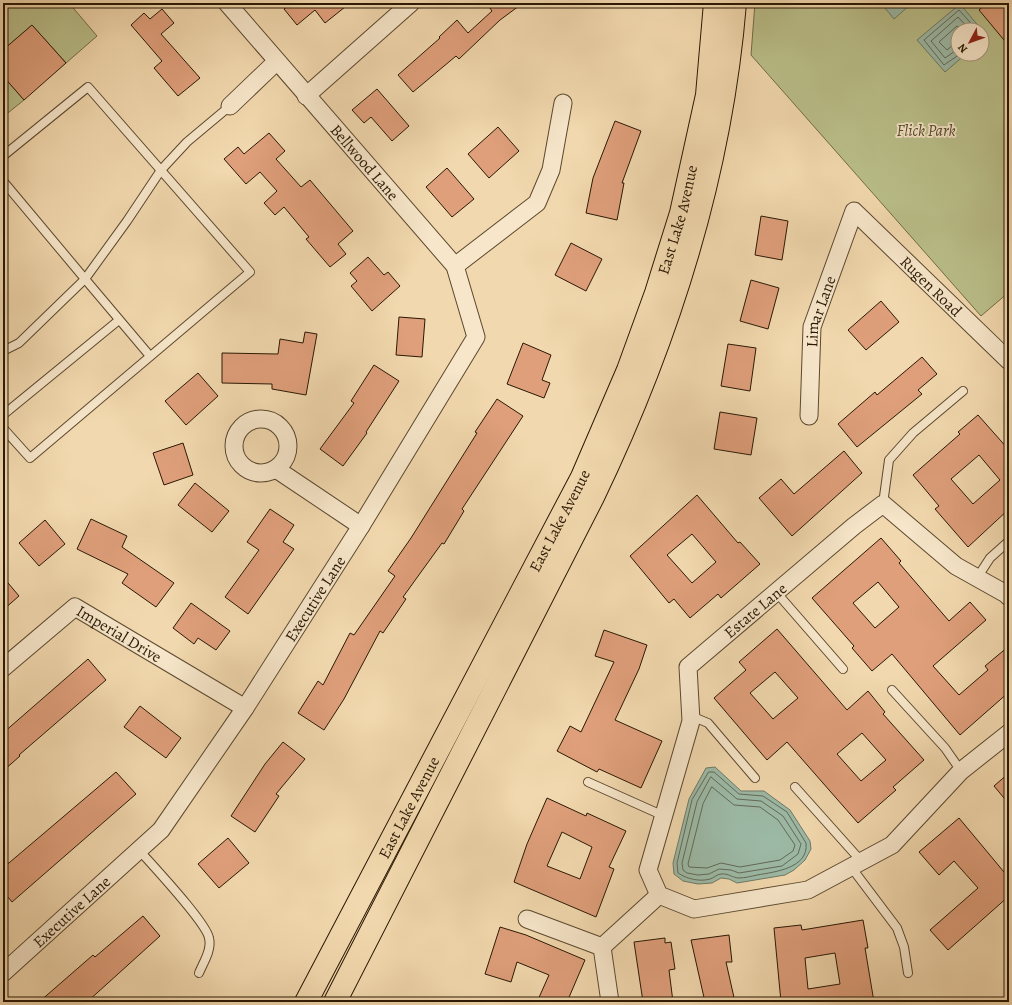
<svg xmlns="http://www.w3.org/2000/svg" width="1012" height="1005" font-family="Alegreya,serif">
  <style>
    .green { fill: #babf8a; stroke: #726c47; fill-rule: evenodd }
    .water { fill: #9cbaa7; stroke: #6e7966 }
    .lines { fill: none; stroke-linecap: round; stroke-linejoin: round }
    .shore { stroke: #626956; stroke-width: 1 }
    .building { fill: #df9f7b; stroke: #291804; fill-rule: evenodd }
    .service-casing { stroke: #5b482e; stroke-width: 10 }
    .minor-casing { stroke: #5b482e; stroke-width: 19 }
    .primary-casing { stroke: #291804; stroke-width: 24 }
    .service { stroke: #f7e6ca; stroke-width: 8 }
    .minor { stroke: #f7e6ca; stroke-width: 17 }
    .primary { stroke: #f2d8ae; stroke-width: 22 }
    .labels { text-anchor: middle; stroke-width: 3.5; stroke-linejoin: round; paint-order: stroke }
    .park-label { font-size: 16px; font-style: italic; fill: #544a2c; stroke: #f7e6ca }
    .street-label { font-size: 16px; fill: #291804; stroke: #f7e6ca }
  </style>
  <rect width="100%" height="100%" fill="#f2d8ae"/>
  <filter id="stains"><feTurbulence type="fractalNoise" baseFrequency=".005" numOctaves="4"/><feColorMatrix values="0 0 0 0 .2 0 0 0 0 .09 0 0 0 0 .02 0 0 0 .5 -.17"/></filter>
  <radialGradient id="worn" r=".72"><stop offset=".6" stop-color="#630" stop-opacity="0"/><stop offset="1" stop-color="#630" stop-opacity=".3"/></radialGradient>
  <g class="green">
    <polygon points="3,3 69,3 97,36 66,63 32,25 3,50"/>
    <path d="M755,3H1009V292L981,316L751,55ZM958,30H982V54H958Z"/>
    <polygon points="3,76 24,100 4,116 3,114"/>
  </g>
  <g class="water">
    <polygon points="881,3 910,3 911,4 894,19"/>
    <polygon points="960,4 987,36 982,40 982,30 958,30 958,54 966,54 945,72 917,40"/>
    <polygon points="715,767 741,791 764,791 790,810 810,841 811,849 805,860 794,870 785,875 737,883 729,879 721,878 712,883 698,884 683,881 674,874 673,863 689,799 706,768"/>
  </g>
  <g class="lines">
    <g class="shore">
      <polyline points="958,41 947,50 939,42 957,26 963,30"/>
      <polyline points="958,49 945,58 931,41 958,17 970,30"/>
      <polyline points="960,54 944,65 924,40 959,10 977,30"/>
      <path d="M709,772H714L739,794L763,796L787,812L806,843C809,868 775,872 757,875C752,876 745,878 739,878C733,878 728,873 721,874C717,874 714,878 710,879C700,882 687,879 678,873L677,863L692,800Z"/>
      <polygon points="711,777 737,799 761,801 783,816 801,844 798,854 782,866 739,873 731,870 719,869 709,874 698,875 687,873 683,870 682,863 697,802"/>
      <polygon points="712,787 734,805 760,807 778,820 795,845 793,851 780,860 740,867 721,863 707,868 689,867 688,864 703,804"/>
    </g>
  </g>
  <g class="building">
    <polygon points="292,3 350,3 325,23 315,10 297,25 284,9"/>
    <polygon points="486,3 523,3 500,20 459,59 456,56 413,92 398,75 440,38 439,37 457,20 468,33 492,11"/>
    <polygon points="987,3 1009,3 1009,46 979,10"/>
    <polygon points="162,9 174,23 161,34 200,78 178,96 154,68 162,61 131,25 144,13 150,19"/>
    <polygon points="32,25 66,63 24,100 3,76 3,50"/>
    <polygon points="377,89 409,126 392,141 371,117 364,123 352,110"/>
    <polygon points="615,121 641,131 622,183 624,183 617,220 586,213 593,178"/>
    <polygon points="498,127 519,151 489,178 468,154"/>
    <polygon points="269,133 285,151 276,159 301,187 310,180 353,231 338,244 346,254 330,267 306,239 309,237 284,207 275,215 264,203 277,191 260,172 246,184 224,159 238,147 244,154"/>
    <polygon points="447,168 474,199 452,217 426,187"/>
    <polygon points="761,216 788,221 782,260 755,255"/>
    <polygon points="571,243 602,259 586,291 555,275"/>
    <polygon points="368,257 384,275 388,272 400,286 372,311 351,286 357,281 350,273"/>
    <polygon points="751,280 779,288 768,329 740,321"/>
    <polygon points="881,301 899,322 866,350 848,330"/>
    <polygon points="399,317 425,319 422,357 396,355"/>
    <polygon points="305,332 317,334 306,395 272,389 272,384 222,383 222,353 278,354 280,339 303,343"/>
    <polygon points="523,343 551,355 542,380 550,383 544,398 507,384"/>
    <polygon points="728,344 756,348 750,391 721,386"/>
    <polygon points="922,357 937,374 918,390 922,394 857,447 838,424 875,392 877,395"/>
    <polygon points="374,365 399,381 366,432 367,433 343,466 320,449 354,403 351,401"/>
    <polygon points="198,373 218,396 186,425 165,401"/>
    <polygon points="497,399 523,416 462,509 464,511 444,544 442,543 403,597 406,599 383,633 380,631 344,699 324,730 298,713 318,681 323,685 350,633 354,635 395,576 388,571 411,538 477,433 475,432"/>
    <polygon points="720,412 757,418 751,455 714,449"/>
    <path d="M978,415L1009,450V509L968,547L935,509L939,506L913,475L960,434L958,432ZM979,455L1000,480L973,504L951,479Z"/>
    <polygon points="183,443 193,475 164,485 153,453"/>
    <polygon points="844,451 862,473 792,536 759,498 781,479 794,494"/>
    <polygon points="195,483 229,511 212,532 178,505"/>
    <path d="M697,495L738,543L740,542L760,564L721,598L718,594L690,618L674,599L669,603L630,556ZM692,534L716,562L692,583L667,555Z"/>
    <polygon points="270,509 294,525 283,542 294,549 248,614 225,597 259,550 247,542"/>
    <polygon points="91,519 127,536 122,547 174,583 156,607 122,583 128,574 77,549"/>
    <polygon points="45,520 65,544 39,566 19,543"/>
    <path d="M881,538L901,561L899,563L949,621L970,602L986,620L933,666L959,695L988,670L985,666L1009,646V692L960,735L892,654L872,671L852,648L854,646L812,598ZM878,582L899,607L875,628L853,603Z"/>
    <polygon points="3,577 19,596 3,610"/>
    <polygon points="191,603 230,631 216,650 198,638 194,644 173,628"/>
    <path d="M777,629L847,710L868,691L885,712L883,714L924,760L893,787L896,790L858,823L787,742L767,760L714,698L746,670L739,662ZM775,672L798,698L773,719L750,693ZM862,733L886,760L861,781L837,754Z"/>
    <polygon points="604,630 647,645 639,669 615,720 662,741 641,788 599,769 597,772 557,751 570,726 581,732 614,662 595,656"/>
    <polygon points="88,659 106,680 19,755 20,756 3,771 3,733"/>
    <polygon points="140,706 181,738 166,758 124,727"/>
    <polygon points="283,742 305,759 276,794 279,796 255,832 231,816 265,764"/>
    <polygon points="116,772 136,794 12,902 3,891 3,868"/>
    <polygon points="1009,773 1009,804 994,786"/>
    <path d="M547,798L586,816L587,813L626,831L609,867L614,869L596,917L514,882L527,844ZM562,832L592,847L580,879L547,866Z"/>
    <polygon points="959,818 1009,878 1009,896 948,950 930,930 978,888 954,861 939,875 919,852"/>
    <polygon points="228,838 249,863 219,888 198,864"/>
    <polygon points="143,916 160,936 87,1002 39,1002 93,955 95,957"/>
    <path d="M863,920L868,948H865L874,1002H781L774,928L801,925L802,930ZM835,953L840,984L808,989L805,958Z"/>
    <polygon points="500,927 526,935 585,960 567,1002 537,1002 549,975 517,962 511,982 485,974"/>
    <polygon points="729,935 732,962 726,962 735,1002 705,1002 691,940"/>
    <polygon points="665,938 665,943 671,942 675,969 669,970 673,1002 643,1002 634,942"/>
  </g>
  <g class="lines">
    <defs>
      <g id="service">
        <polyline points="3,156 88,87 250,272 30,458 3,428"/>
        <polyline points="3,181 85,279 19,343 3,351"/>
        <polyline points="150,356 85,279 127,221 161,170 187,142 230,106"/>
        <polyline points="3,415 119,320"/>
        <polyline points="883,504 889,460 913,433 963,391"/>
        <polyline points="977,578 990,558 1009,541"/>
        <polyline points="776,592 843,669"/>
        <polyline points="892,690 945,748 961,771"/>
        <polyline points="691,716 708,723 755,778"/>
        <polyline points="588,782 664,816"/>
        <polyline points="795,787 862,862"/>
        <path d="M139,850C152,865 206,922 209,938C212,950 203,963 199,973"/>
        <polyline points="851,867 897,928 904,947 908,973"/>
      </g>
      <g id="minor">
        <polyline points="306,96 411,3"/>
        <polyline points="230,106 276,62"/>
        <polyline points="455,266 537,203 551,170 563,103"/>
        <path id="s1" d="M809,416L812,327L854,211L1009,361"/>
        <circle cx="261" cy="446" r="27"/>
        <polyline points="276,469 361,526"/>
        <polyline points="1009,597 1006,594 956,566 883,504 854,526 688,667 691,721 648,870 659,895 694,909 808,890 892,845 961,771 1009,733"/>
        <path id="s2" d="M3,668L75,607L245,708"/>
        <polyline points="527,919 602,947"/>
        <path id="s3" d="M3,973L161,830L245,708L361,526L476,337L455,266L227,3"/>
        <polyline points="610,1002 602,947 659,895"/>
      </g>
      <g id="primary">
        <path id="s4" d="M306,1002L582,477L628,370L656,293L681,213L707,95L715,3"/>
        <path d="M335,1002L593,497C667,343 721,174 735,3"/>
      </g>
    </defs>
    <use href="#service" class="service-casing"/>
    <use href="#minor" class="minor-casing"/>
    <use href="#primary" class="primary-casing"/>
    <use href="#service" class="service"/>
    <use href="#minor" class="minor"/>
    <use href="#primary" class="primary"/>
  </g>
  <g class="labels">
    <g class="park-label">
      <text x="926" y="136">Flick Park</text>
    </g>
    <g class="street-label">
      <text transform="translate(365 162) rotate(49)" y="6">Bellwood Lane</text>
      <text dy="6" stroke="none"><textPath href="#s4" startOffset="868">East Lake Avenue</textPath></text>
      <text dy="6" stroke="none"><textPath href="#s1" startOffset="320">Rugen Road</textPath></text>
      <text dy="6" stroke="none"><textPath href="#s1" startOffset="106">Limar Lane</textPath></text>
      <text dy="6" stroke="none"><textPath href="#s4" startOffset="544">East Lake Avenue</textPath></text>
      <text dy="6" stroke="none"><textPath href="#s3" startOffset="491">Executive Lane</textPath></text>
      <text transform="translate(755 610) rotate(-40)" y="6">Estate Lane</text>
      <text dy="6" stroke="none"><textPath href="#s2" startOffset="146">Imperial Drive</textPath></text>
      <text dy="6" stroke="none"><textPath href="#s4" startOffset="220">East Lake Avenue</textPath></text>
      <text dy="6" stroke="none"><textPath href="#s3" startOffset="92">Executive Lane</textPath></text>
    </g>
  </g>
  <rect width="1012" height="1005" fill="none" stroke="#f2d8ae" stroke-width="16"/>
  <rect x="4" y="4" width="1004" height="997" fill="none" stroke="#291804" stroke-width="2"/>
  <rect x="8" y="8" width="996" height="989" fill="none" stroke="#291804"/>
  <g transform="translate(970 42) rotate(229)"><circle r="19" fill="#f7e6ca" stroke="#a5947b"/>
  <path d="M0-3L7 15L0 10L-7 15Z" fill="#8f2418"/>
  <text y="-6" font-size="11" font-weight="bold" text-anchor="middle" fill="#291804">N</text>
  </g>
  <rect width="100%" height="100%" filter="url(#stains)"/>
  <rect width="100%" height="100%" fill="url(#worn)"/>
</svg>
